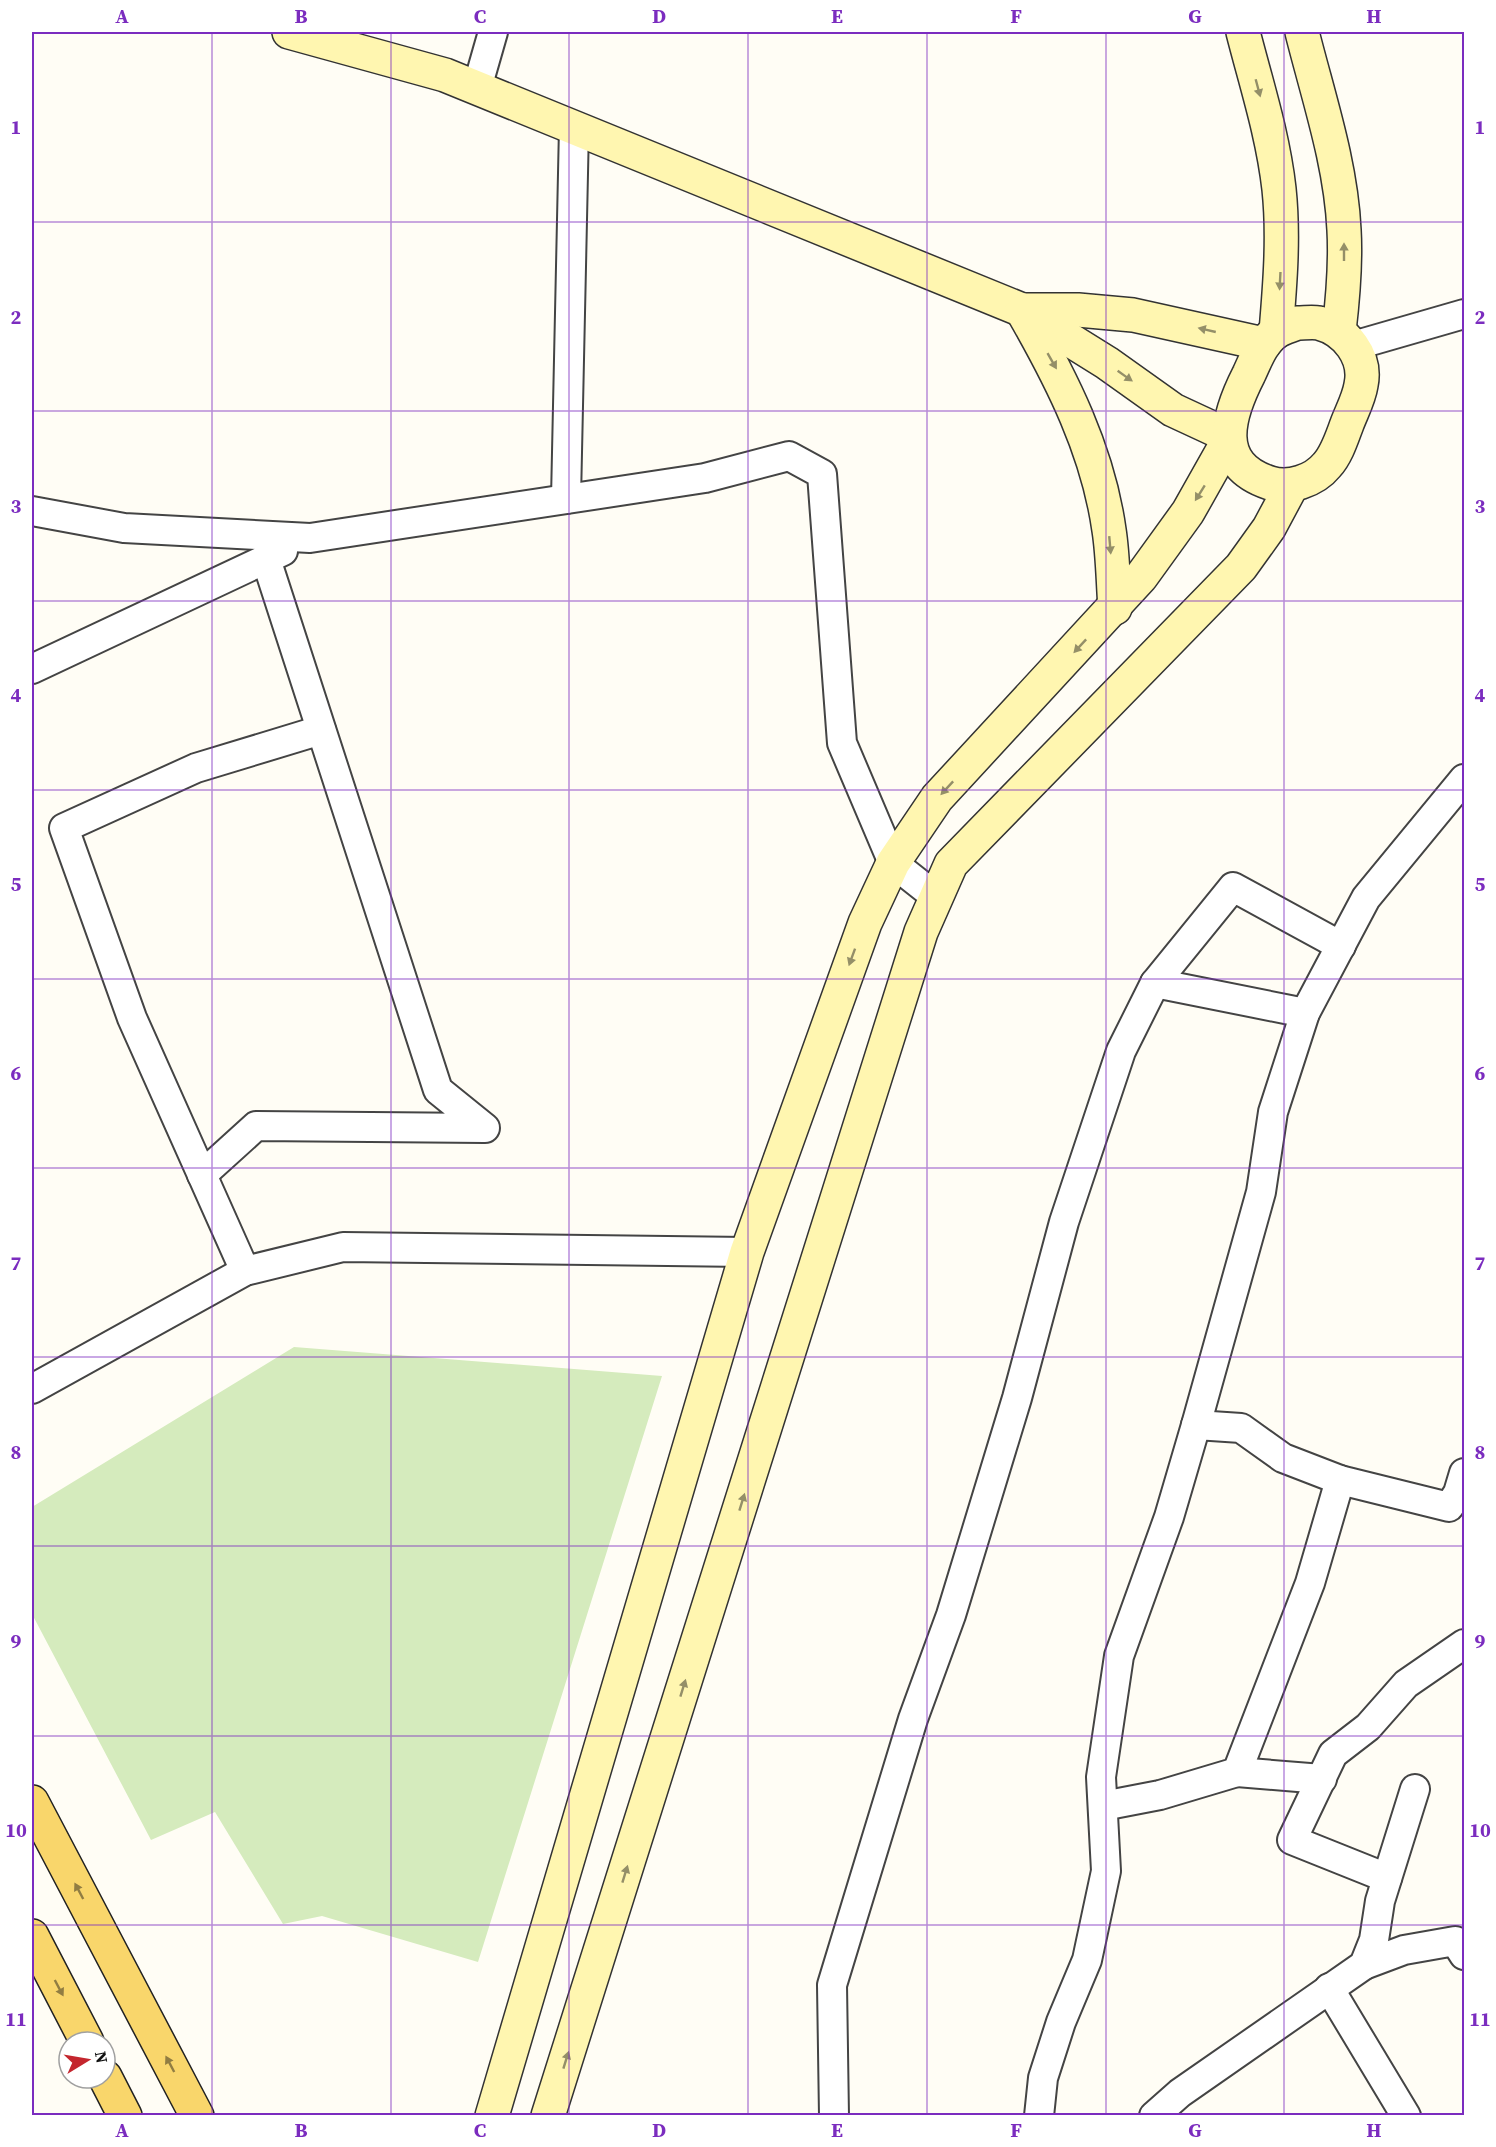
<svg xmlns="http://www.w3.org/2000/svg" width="1496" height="2147" font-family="'Source Serif 4',serif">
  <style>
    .green { fill: #d5ebbd }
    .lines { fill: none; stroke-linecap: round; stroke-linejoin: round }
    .minor-casing { stroke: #444; stroke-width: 32 }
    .secondary-casing { stroke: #333; stroke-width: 36 }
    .primary-casing { stroke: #222; stroke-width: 36 }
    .minor { stroke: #fff; stroke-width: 28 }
    .secondary { stroke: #fff6b0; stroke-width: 33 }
    .primary { stroke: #f9d66b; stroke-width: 33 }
    .oneway { fill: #948f68 }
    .oneway2 { fill: #917d42 }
    .grid { fill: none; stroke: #7b2cbf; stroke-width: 1.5; stroke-opacity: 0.55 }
    .neatline { fill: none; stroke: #7b2cbf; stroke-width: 2 }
    .grid-label { font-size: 20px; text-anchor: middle; font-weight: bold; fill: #7b2cbf }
  </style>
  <rect width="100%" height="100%" fill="#fffdf5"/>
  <polygon class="green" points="294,1347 662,1376 478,1962 322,1916 283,1924 215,1812 151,1840 32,1614 32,1507"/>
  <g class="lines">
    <defs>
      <g id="minor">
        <polyline points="477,88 493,32"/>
        <polyline points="1353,346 1464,314"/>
        <polyline points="566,499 574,127"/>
        <polyline points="32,511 124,528 310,538 705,478 789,456 822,474 842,743 893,863 936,897"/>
        <polyline points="32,669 283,551"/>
        <polyline points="1155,983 1305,1013"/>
        <polyline points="202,1175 256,1126 485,1128 438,1090 266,559"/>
        <polyline points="245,1271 132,1018 64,828 196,768 321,730"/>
        <polyline points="32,1389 245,1271 343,1247 747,1252"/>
        <polyline points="1340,1480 1449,1507 1458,1493 1464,1473"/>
        <polyline points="1237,1772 1322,1779"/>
        <polyline points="1103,1806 1160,1795 1237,1772 1310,1583 1340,1480 1283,1458 1241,1428 1196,1425"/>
        <polyline points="1387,1878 1292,1840 1333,1754 1368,1727 1406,1684 1464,1644"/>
        <polyline points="1364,1965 1404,1950 1455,1941 1464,1955"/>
        <polyline points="1329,1988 1406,2116"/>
        <polyline points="834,2116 832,1985 913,1719 951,1615 1017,1398 1064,1222 1121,1051 1155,983 1233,887 1341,946"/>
        <polyline points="1039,2116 1043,2078 1061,2022 1087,1960 1106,1871 1101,1777 1119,1656 1169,1517 1196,1425 1261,1192 1273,1112 1305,1013 1366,898 1464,779"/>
        <polyline points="1154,2116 1180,2093 1364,1965 1374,1940 1380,1901 1415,1789"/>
      </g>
      <g id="secondary">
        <polyline points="289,32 445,75 1022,310 1107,363 1173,410 1229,436"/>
        <path d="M1243,32C1256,83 1273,135 1279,189C1284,236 1280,285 1276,332"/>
        <path d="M1302,32C1318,96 1341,163 1344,230C1346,264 1343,297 1339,331"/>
        <polyline points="1022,310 1078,310 1133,315 1264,344"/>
        <path d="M1023,312C1062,380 1098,451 1109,530C1113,555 1113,582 1115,608"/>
        <path d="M1297,323C1304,323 1313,322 1319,323C1346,330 1367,357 1361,385C1359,398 1352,411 1347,424C1342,437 1337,454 1327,465C1314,481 1289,489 1270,483C1212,464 1228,415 1249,374C1256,359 1262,342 1276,332C1282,328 1290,326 1297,323Z"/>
        <polyline points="492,2116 747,1252 865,923 893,863 937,798 1141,577 1188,512 1228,441"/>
        <polyline points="548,2116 921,932 951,864 1241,567 1269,528 1292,485"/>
      </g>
      <g id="primary">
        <polyline points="32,1802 197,2116"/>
        <polyline points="32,1936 87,2042"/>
        <polyline points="105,2077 125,2116"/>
      </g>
    </defs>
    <use href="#minor" class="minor-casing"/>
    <use href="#secondary" class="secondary-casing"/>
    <use href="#primary" class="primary-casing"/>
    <use href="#minor" class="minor"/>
    <use href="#secondary" class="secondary"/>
    <use href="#primary" class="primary"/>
  </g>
  <defs><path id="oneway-solid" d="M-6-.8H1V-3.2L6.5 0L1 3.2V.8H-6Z" transform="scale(1.5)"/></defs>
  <g class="oneway">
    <use href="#oneway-solid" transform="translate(1258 88) rotate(75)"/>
    <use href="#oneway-solid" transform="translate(1344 252) rotate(-90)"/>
    <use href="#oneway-solid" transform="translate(1280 281) rotate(93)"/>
    <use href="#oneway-solid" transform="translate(1207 330) rotate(-167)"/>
    <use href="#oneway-solid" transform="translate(1052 361) rotate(60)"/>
    <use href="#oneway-solid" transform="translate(1125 376) rotate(35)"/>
    <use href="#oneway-solid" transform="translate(1200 493) rotate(122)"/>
    <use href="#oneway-solid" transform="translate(1110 545) rotate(85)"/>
    <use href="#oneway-solid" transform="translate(1080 646) rotate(133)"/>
    <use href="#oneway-solid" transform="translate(947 788) rotate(133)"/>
    <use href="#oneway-solid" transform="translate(852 957) rotate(110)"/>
    <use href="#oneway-solid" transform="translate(742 1502) rotate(-73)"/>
    <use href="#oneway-solid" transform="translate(683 1688) rotate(-73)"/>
    <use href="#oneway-solid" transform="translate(625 1874) rotate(-73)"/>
    <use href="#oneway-solid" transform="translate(566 2060) rotate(-73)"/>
  </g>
  <g class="oneway2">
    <use href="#oneway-solid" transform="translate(79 1891) rotate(-118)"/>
    <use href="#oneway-solid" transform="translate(59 1988) rotate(62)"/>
    <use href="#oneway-solid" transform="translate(170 2064) rotate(-118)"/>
  </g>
  <path class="grid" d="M212,32V2116M391,32V2116M569,32V2116M748,32V2116M927,32V2116M1106,32V2116M1284,32V2116M32,222H1464M32,411H1464M32,601H1464M32,790H1464M32,979H1464M32,1168H1464M32,1357H1464M32,1546H1464M32,1736H1464M32,1925H1464"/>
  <rect width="1496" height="2147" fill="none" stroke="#ffffff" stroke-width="66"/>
  <g transform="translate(87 2060) rotate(79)"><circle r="28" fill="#ffffff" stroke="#a0a0a0" stroke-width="1.5"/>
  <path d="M0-4.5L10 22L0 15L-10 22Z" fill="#c4262e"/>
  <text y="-9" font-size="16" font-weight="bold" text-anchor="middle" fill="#111111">N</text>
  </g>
  <rect x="33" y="33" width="1430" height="2081" class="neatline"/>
  <g class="grid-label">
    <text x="122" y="23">A</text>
    <text x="301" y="23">B</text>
    <text x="480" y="23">C</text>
    <text x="659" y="23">D</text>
    <text x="837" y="23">E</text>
    <text x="1016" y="23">F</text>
    <text x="1195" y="23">G</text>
    <text x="1374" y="23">H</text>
    <text x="16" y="134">1</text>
    <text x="1480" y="134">1</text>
    <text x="16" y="324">2</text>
    <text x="1480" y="324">2</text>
    <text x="16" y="513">3</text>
    <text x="1480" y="513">3</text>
    <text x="16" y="702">4</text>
    <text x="1480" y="702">4</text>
    <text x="16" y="891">5</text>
    <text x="1480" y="891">5</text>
    <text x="16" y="1080">6</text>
    <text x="1480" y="1080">6</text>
    <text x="16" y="1270">7</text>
    <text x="1480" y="1270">7</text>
    <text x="16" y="1459">8</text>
    <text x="1480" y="1459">8</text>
    <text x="16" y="1648">9</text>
    <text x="1480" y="1648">9</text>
    <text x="16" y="1837">10</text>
    <text x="1480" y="1837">10</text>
    <text x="16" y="2026">11</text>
    <text x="1480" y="2026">11</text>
    <text x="122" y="2137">A</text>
    <text x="301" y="2137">B</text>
    <text x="480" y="2137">C</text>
    <text x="659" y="2137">D</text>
    <text x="837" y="2137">E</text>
    <text x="1016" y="2137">F</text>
    <text x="1195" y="2137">G</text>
    <text x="1374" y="2137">H</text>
  </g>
</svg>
